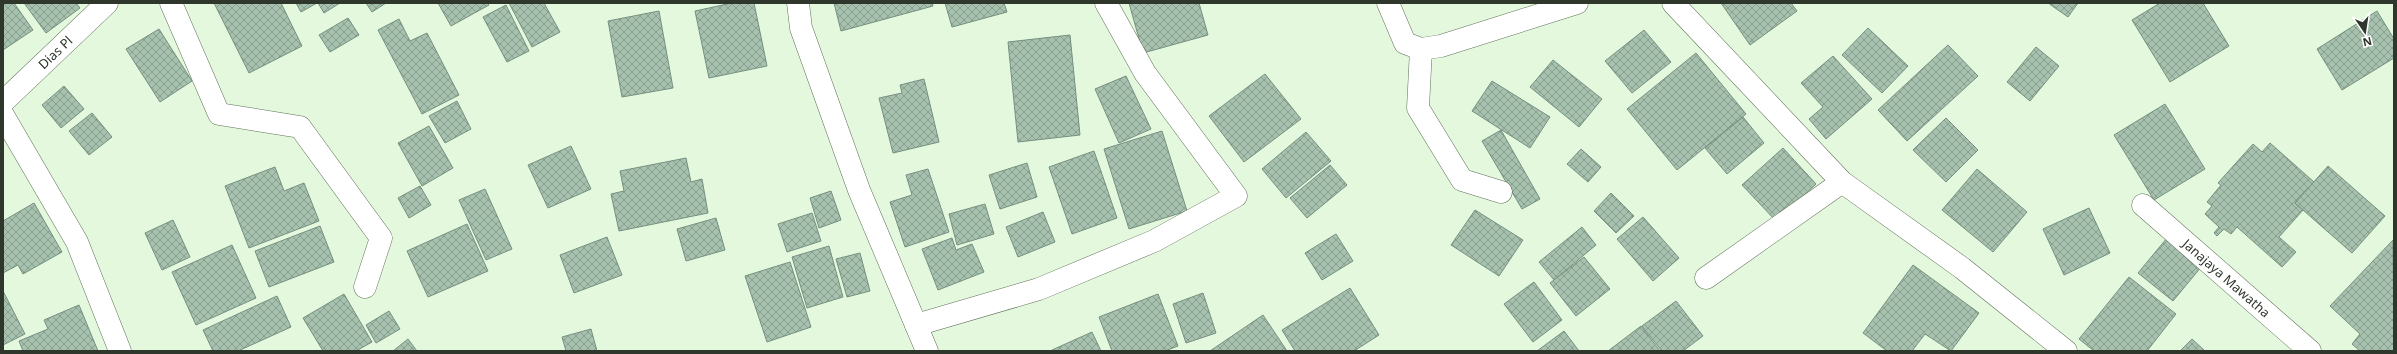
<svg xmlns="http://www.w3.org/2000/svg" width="2397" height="354" font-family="'Noto Sans',sans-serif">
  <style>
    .building { fill: url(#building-cross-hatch); stroke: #75907f }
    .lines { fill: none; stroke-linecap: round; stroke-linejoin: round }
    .minor-casing { stroke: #60715a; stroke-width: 23 }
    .minor { stroke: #fff; stroke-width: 22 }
    .labels { text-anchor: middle; stroke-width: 3; stroke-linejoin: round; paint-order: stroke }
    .street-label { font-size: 13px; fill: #2f362c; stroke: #fefefe }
  </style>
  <defs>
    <pattern id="building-cross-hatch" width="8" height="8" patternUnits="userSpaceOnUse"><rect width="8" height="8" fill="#a6c2af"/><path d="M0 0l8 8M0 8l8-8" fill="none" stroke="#889e8f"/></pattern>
  </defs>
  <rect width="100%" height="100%" fill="#e4f8dd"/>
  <g class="building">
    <polygon points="3,3 14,3 33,30 3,50"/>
    <polygon points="24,3 76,3 80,8 46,33"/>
    <polygon points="214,3 281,3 302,46 249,73"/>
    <polygon points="296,3 317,3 301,12"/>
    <polygon points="318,3 340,3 324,13"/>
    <polygon points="366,3 386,3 372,12"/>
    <polygon points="438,3 487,3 489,5 451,26"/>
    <polygon points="509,3 544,3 560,32 532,47"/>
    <polygon points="732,3 754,3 767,66 709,78 695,11"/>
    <polygon points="834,3 932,3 933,6 841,31"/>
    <polygon points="945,3 1004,3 1007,12 952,27"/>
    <polygon points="1129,3 1199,3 1208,35 1143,53"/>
    <polygon points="1721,3 1791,3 1797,11 1750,45"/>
    <polygon points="2048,3 2078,3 2068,17"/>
    <polygon points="2160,3 2203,3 2229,46 2170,82 2132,20"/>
    <polygon points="506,5 529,51 507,62 483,17"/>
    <polygon points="659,11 673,88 622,97 608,21"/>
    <polygon points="2377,11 2394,39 2394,58 2342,90 2317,49"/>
    <polygon points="348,18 359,35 330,52 319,35"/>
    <polygon points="399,19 410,41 427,33 459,95 422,114 378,30"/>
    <polygon points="1868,28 1908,66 1882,93 1842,55"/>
    <polygon points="159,29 192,81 160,102 126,49"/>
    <polygon points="1644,30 1671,62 1632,93 1605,61"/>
    <polygon points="1070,35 1080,135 1018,142 1008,42"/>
    <polygon points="1948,45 1978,76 1907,141 1878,110"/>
    <polygon points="2036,47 2059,66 2030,101 2007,82"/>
    <polygon points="1696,53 1746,114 1677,170 1627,109"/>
    <polygon points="1833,56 1872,99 1826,139 1809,119 1823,107 1801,83"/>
    <polygon points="1553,60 1602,99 1579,127 1530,87"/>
    <polygon points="1265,74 1301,119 1244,162 1209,116"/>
    <polygon points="1126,76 1151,129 1119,143 1095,89"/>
    <polygon points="924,79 939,142 893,153 879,98 902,93 900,85"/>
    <polygon points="1492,81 1550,117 1530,148 1472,111"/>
    <polygon points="64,86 84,109 61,128 42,105"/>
    <polygon points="457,101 471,129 445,143 429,116"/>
    <polygon points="2165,104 2205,169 2154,200 2114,135"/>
    <polygon points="92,113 112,137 89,155 69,131"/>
    <polygon points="1743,117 1764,143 1727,174 1705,148"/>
    <polygon points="1946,118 1978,150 1946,182 1913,150"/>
    <polygon points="429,126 453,168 422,186 398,143"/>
    <polygon points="1501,130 1540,199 1522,209 1482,141"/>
    <polygon points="1162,131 1187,211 1129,229 1104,149"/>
    <polygon points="1306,132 1331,161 1286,198 1262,169"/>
    <polygon points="2270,143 2314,182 2295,203 2303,210 2279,237 2296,252 2282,267 2237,227 2231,234 2224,229 2217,236 2214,233 2219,227 2205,214 2212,206 2207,202 2221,185 2218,183 2253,144 2262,152"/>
    <polygon points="571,146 591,189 548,208 528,165"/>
    <polygon points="1783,148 1816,184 1776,221 1742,185"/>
    <polygon points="1581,149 1601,167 1588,182 1567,164"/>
    <polygon points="1094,151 1117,218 1072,234 1049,167"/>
    <polygon points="686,158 691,182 702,179 708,213 619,231 611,194 624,191 620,171"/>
    <polygon points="1027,163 1037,197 1000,209 989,175"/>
    <polygon points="1330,165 1347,185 1307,218 1290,198"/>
    <polygon points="2328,166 2385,216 2352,253 2295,203"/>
    <polygon points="275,167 284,191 304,183 319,221 249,248 225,186"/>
    <polygon points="928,169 949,232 905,247 890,202 912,195 906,175"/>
    <polygon points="1977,169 2027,212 1993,252 1942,210"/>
    <polygon points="420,186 431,205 409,218 398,198"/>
    <polygon points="485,189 512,249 486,260 459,200"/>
    <polygon points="831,191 841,220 819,228 810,198"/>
    <polygon points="1611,193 1634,216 1616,233 1594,211"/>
    <polygon points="34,203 62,252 23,274 18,265 3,273 3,221"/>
    <polygon points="985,204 994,234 957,245 949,214"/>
    <polygon points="2089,208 2110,253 2064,275 2043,229"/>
    <polygon points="1475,210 1523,240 1499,276 1451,245"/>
    <polygon points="1043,212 1055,242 1018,257 1006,227"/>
    <polygon points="812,213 821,241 787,252 778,224"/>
    <polygon points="1643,217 1679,258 1653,281 1617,239"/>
    <polygon points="716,218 725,250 686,261 677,229"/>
    <polygon points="173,220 190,257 162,270 145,233"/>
    <polygon points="467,224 488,271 428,297 407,251"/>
    <polygon points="320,226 334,262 269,287 255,251"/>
    <polygon points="1582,227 1596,245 1554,280 1539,262"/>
    <polygon points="1336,234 1353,261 1322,280 1305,253"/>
    <polygon points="607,237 622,275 574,293 560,255"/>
    <polygon points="952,238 956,250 972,244 984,272 938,290 922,249"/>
    <polygon points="2167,238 2202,266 2173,301 2138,273"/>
    <polygon points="2393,240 2394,351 2360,351 2352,344 2360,334 2330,306"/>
    <polygon points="232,245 256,298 196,325 172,272"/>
    <polygon points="829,246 843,297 807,308 792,257"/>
    <polygon points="860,253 870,291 847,297 836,259"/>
    <polygon points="1584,257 1610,289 1576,316 1550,283"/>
    <polygon points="790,262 811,327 767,342 745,276"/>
    <polygon points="1913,265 1979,313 1951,351 1925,334 1912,351 1887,351 1863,333"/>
    <polygon points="2129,277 2176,314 2147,351 2094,351 2079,339"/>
    <polygon points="1534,282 1562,320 1533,342 1504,304"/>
    <polygon points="1350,288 1379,335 1354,351 1295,351 1282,330"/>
    <polygon points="3,291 25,334 3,345"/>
    <polygon points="1203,293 1216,333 1186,343 1173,304"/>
    <polygon points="344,294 372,342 356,351 323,351 303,318"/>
    <polygon points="1158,294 1178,346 1165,351 1112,351 1099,317"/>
    <polygon points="277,296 291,327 238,351 213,351 203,330"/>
    <polygon points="1676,301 1703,336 1683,351 1662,351 1642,326"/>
    <polygon points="79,305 98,351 23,351 19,341 48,329 44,320"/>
    <polygon points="389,311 400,329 376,343 366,325"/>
    <polygon points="1263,315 1287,351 1210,351"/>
    <polygon points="1641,326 1660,351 1608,351"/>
    <polygon points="591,329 597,351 566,351 562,337"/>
    <polygon points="1564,331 1579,351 1537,351"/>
    <polygon points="1092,332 1101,351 1052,351 1052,350"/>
    <polygon points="408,339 417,351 393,351"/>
    <polygon points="2192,339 2205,351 2180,351"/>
  </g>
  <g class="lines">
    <defs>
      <g id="minor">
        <polyline points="171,3 219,114 300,127 381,238 365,287"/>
        <polyline points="798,3 801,28 859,190 927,351"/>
        <polyline points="1388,3 1405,43 1421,49 1441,46 1577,3"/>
        <polyline points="1673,3 1842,182 1962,268 2066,351"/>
        <polyline points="1421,49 1418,108 1462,180 1501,192"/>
        <path id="s1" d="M3,102L107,3"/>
        <polyline points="3,115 77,242 120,351"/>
        <path id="s2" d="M2143,205L2310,351"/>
        <polyline points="1706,278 1842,182"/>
        <polyline points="916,325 1039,289 1154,241 1236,196 1145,73 1106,3"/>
      </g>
    </defs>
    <use href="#minor" class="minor-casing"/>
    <use href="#minor" class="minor"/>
  </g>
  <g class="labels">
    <g class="street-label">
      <text dy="5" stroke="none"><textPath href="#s1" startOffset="72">Dias Pl</textPath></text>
      <text dy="5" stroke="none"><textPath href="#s2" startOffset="111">Janajaya Mawatha</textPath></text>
    </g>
  </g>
  <rect width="2397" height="354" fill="none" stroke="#2f362c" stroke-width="8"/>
  <g transform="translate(2365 32) rotate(167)" stroke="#fefefe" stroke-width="3" paint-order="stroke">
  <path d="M0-3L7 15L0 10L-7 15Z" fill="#2f362c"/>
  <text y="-6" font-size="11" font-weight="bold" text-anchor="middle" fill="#2f362c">N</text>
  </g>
</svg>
